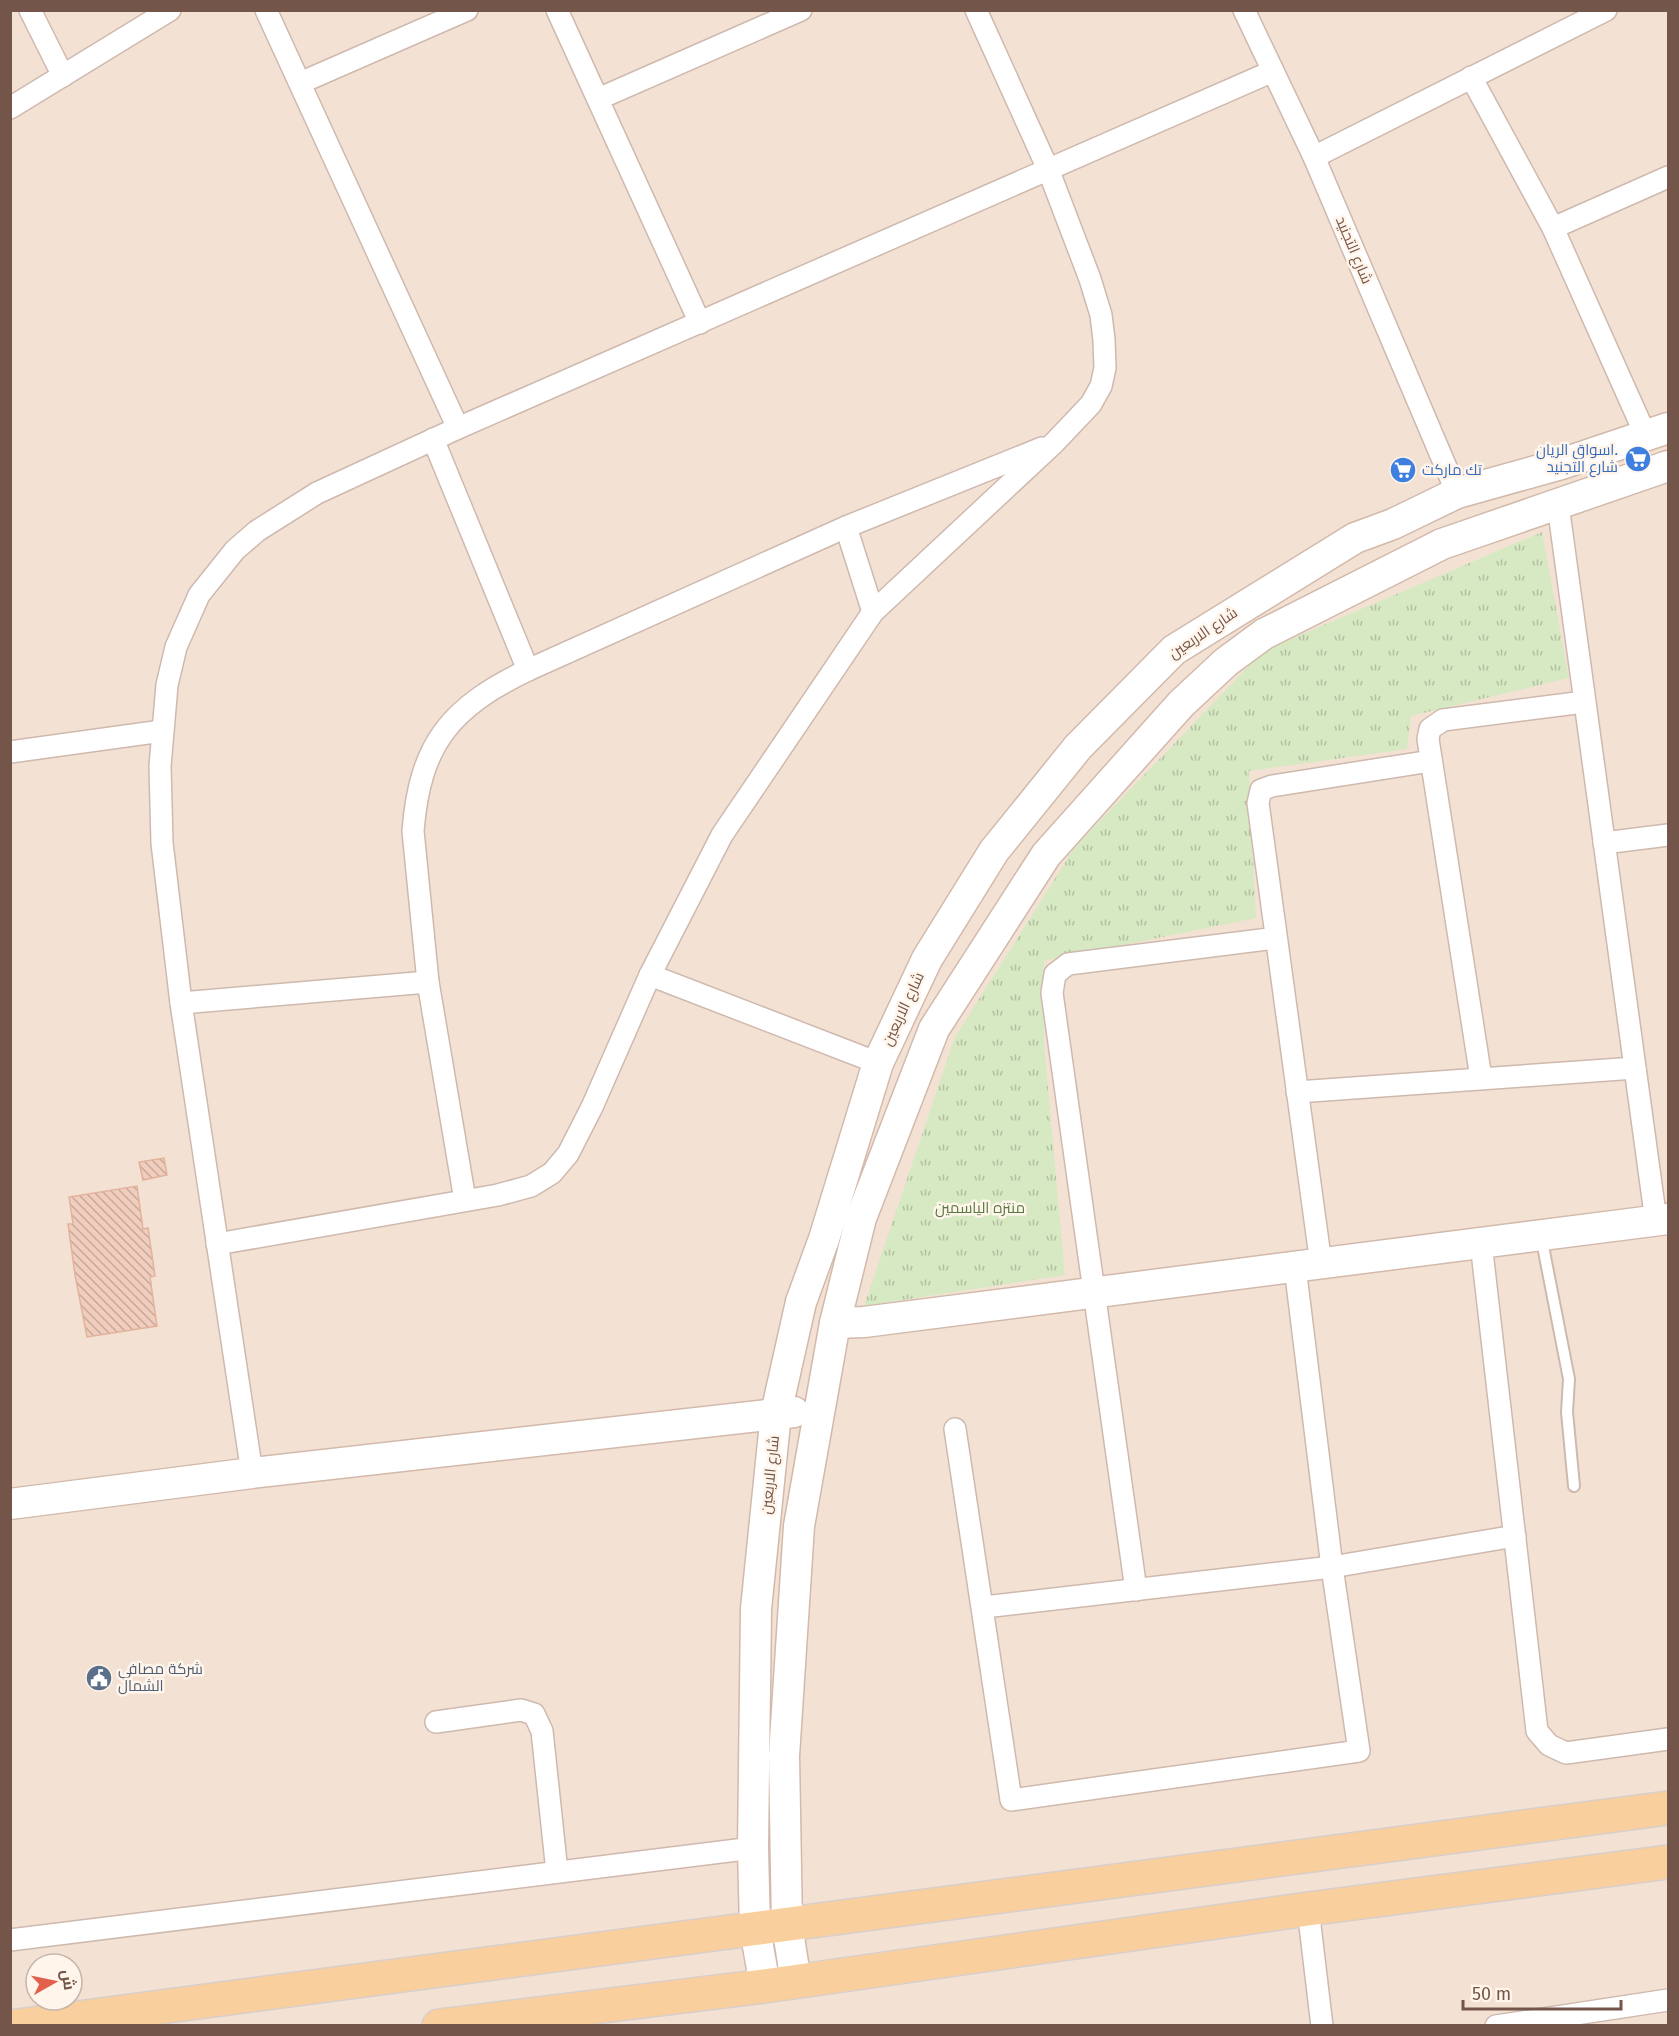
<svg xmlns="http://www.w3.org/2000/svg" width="1679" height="2036" font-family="'Fira Sans',Cairo,sans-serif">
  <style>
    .residential { fill: #f3e2d3; fill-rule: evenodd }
    .park { fill: url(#park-tufts) }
    .building { fill: url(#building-back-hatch); stroke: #e3b29d; stroke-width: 1.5 }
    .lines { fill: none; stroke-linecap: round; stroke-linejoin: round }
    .lane-casing { stroke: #cfb9ae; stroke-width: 14 }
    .street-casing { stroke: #cfb9ae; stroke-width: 24 }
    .secondary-casing { stroke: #d2b9ab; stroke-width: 33 }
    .primary-casing { stroke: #d8cfcc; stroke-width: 36 }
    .lane { stroke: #fff; stroke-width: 10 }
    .street { stroke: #fff; stroke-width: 21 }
    .secondary { stroke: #fff; stroke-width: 30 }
    .primary { stroke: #f9cf9e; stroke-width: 33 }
    .labels { text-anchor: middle; stroke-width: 5; stroke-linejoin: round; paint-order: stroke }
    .street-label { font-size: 15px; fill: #74554a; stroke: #fff5ea }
    .shop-label { font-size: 15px; fill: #366cbe; stroke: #fff5ea; text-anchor: end }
    .park-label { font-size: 15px; fill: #577942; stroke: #fff5ea }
    .service-label { font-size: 15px; fill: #4e5e75; stroke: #fff5ea; text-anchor: start }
  </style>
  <defs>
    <pattern id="park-tufts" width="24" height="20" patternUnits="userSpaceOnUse" patternTransform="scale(1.5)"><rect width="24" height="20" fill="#d6e9c3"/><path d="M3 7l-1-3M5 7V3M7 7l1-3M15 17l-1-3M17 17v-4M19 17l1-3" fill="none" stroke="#b2c0a0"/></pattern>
    <pattern id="building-back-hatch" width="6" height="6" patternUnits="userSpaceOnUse" patternTransform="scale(1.5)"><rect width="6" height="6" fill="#f0cdbc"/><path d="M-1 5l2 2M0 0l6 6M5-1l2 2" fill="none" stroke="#c7a99b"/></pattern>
  </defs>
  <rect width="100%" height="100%" fill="#fcf0e4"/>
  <path class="residential" d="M11,11H1668V2025L11,2026ZM36,1964H72V2000H36Z"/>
  <polygon class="park" points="1542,532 1569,678 1411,716 1407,749 1249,771 1256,918 1044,961 1044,1044 1065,1275 864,1306 955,1037 1075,847 1263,651"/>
  <g class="building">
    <polygon points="164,1158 167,1175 143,1180 139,1162"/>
    <polygon points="137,1186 143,1229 148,1228 155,1276 150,1277 157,1326 87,1337 75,1275 68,1224 73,1224 69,1197"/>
  </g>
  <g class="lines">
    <defs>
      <polyline id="lane" points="1541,1236 1569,1379 1567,1412 1574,1486"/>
      <g id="street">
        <polyline points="30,10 63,76"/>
        <polyline points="266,10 458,428"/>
        <polyline points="557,10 700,323"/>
        <polyline points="1244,10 1314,157 1457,493"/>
        <polyline points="1471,77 1553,228 1646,436"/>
        <polyline points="300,83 467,10"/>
        <polyline points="598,99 801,10"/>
        <polyline points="10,108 170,10"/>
        <polyline points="1314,157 1606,10"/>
        <polyline points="1553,228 1668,177"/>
        <polyline points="433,439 528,670"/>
        <polyline points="1558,505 1656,1221"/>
        <polyline points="846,527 873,612"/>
        <polyline points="10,752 162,731"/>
        <polyline points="1604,843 1668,835"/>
        <polyline points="650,975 878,1063"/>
        <polyline points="181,1003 428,982"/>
        <polyline points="1481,1078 1428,739 1430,729 1443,720 1584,702"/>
        <polyline points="1297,1092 1635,1068"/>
        <path d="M465,1200L428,982L413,831C420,743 451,707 528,670L846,527L1042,448"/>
        <polyline points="1481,1243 1537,1731 1549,1745 1566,1753 1668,1739"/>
        <polyline points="217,1244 498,1195 531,1186 552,1173 568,1154 592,1107 650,975 722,835 873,612 1054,443 1091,404 1101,386 1105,368 1104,340 1101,315 1090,279 1048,169 976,10"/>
        <polyline points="1321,1264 1258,803 1261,790 1272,786 1431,761"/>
        <polyline points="955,1429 1011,1800 1359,1751 1332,1567 1295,1267"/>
        <polyline points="252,1473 181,1003 162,843 160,766 167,685 176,647 199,595 235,550 257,531 317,493 458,428 1273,71"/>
        <polyline points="1136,1590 1052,993 1055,974 1068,964 1276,938"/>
        <polyline points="984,1607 1332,1567 1515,1536"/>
        <polyline points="436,1722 521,1710 534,1714 542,1731 557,1872"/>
        <polyline points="1308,1909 1322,2026"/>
        <polyline points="10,1940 753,1848"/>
        <polyline points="1496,2026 1668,2000"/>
      </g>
      <g id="secondary">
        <polyline points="835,1323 864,1322 1668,1219"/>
        <polyline points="10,1504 252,1473 794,1412"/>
        <polyline points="796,1982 787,1925 784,1756 799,1526 835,1323 861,1218 934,1029 1046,855 1181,704 1226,662 1264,634 1442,544 1668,466"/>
        <polyline points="765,1986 755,1929 753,1848 756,1609 776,1413 801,1302 824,1239 878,1063 927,959 994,851 1078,747 1174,650 1355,538 1393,524 1457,493 1561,464 1668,428"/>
      </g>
      <g id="primary">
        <polyline points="17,2026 1668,1808"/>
        <polyline points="439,2026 765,1986 1308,1909 1668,1862"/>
      </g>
    </defs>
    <use href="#lane" class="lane-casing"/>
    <use href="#street" class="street-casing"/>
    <use href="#secondary" class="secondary-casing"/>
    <use href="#primary" class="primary-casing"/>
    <use href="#lane" class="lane"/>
    <use href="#street" class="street"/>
    <use href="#secondary" class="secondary"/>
    <use href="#primary" class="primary"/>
  </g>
  <defs>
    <symbol id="supermarket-disc" viewBox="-11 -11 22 22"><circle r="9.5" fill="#3f7fe0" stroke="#fff5ea"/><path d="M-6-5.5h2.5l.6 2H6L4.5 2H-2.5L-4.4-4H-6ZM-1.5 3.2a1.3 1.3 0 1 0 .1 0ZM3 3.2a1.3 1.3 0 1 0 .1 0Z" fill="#fff"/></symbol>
    <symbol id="civic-disc" viewBox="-11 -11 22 22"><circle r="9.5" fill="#5c6f8a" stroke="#fff5ea"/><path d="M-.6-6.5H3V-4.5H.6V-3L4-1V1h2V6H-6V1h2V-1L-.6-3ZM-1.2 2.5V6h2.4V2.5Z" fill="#fff"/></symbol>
  </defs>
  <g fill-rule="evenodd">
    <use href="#supermarket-disc" x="1623" y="444" width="30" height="30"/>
    <use href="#supermarket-disc" x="1388" y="455" width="30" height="30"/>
    <use href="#civic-disc" x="84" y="1663" width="30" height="30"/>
  </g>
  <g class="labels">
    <g class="street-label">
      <text transform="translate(1354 250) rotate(67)" y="5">شارع التجنيد</text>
      <text transform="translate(1203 633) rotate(-34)" y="5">شارع الاربعين</text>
      <text transform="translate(903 1009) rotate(-65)" y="5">شارع الاربعين</text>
      <text transform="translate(770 1475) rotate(-84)" y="5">شارع الاربعين</text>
    </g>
    <g class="shop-label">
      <text x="1618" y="455">اسواق الريان.<tspan x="1618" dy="17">شارع التجنيد</tspan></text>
      <text x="1422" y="475" text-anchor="start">تك ماركت</text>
    </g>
    <g class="park-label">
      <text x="980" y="1213">منتزه الياسمين</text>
    </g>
    <g class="service-label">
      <text x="118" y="1674">شركة مصافي<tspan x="118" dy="17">الشمال</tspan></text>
    </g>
  </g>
  <rect width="1679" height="2036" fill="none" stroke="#74554a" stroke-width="24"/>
  <g transform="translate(54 1982) rotate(81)"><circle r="28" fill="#fff5ea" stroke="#c7b5aa" stroke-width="1.5"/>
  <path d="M0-4.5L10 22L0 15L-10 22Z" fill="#e3604c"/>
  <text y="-9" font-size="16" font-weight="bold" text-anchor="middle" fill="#74554a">ش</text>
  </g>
  <path d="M1463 2000v9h158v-9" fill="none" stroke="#74554a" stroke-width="3"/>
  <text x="1472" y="2000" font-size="18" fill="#74554a" stroke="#fff5ea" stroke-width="4.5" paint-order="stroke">50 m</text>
</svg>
